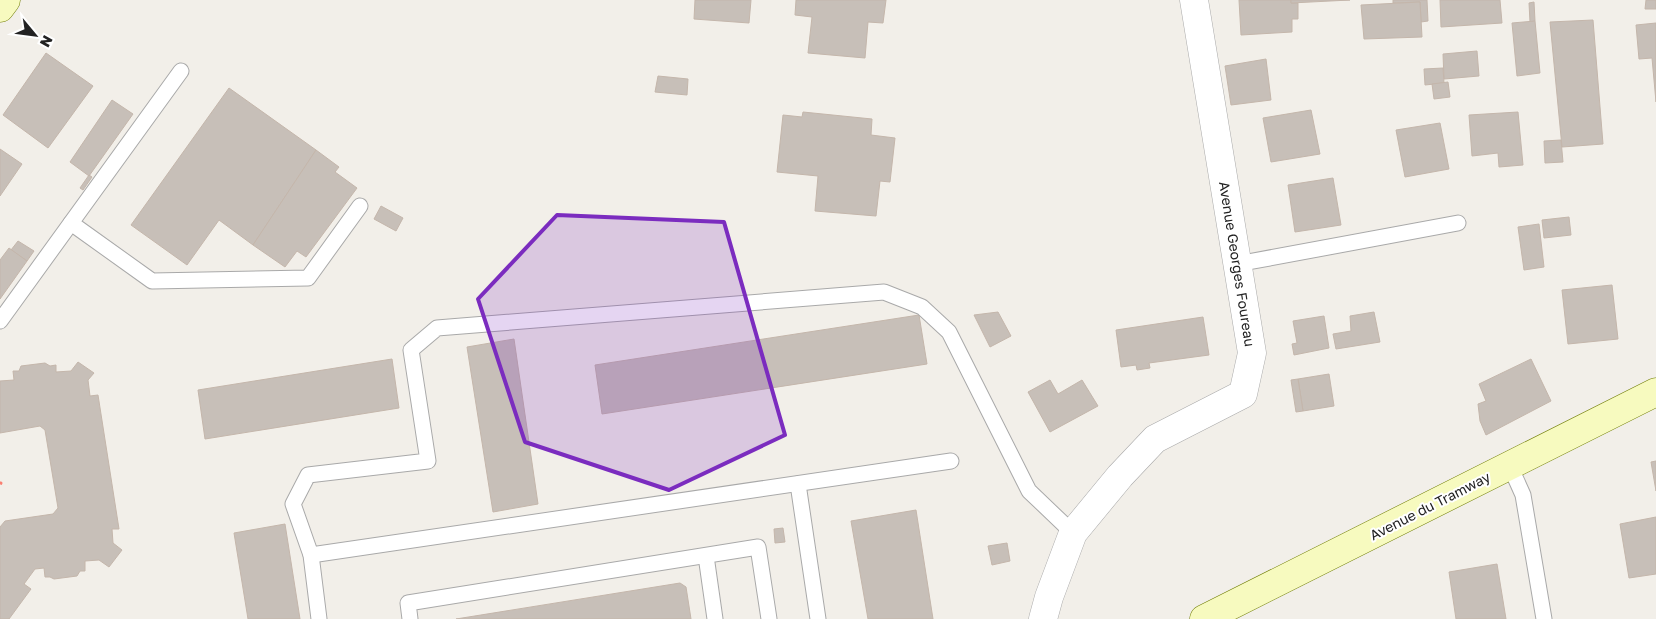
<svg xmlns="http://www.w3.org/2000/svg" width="1656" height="619" font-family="'Golos Text',sans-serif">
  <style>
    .building { fill: #c7bfb8; stroke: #c4b6ab }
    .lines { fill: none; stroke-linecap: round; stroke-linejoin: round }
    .lane-casing { stroke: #a9a9a9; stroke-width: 17 }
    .street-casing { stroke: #a9a9a9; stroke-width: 29 }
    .secondary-casing { stroke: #707d05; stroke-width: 29 }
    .path { stroke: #fa8072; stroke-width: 3; stroke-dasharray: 2.5 2.5; stroke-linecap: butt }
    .lane { stroke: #fff; stroke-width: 15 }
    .street { stroke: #fff; stroke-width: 28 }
    .secondary { stroke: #f7fabf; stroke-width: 28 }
    .marked { fill: #7b2cbf; fill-opacity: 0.2; stroke: #7b2cbf; stroke-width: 4; stroke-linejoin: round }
    .labels { text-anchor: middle; stroke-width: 4; stroke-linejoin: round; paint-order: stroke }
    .street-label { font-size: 14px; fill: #222; stroke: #fff }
  </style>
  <rect width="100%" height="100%" fill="#f2efe9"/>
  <g class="building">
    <polygon points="695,0 751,0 749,23 694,19"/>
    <polygon points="796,0 886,0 883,23 868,22 865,58 808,53 812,17 795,15"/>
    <polygon points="1239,0 1291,0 1291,3 1298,3 1298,19 1292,19 1292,32 1241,35"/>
    <polygon points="1291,0 1350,0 1291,3"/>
    <polygon points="1393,0 1427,0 1428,21 1421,22 1420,2 1393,3"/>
    <polygon points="1440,0 1500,0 1502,23 1441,27"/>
    <polygon points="1646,0 1656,0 1656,9 1645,9"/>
    <polygon points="1420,2 1422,37 1364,39 1361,5"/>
    <polygon points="1534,2 1535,21 1530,22 1529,3"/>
    <polygon points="1593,20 1603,144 1562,147 1550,22"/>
    <polygon points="1535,21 1540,73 1517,76 1512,23"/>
    <polygon points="1656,23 1656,102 1652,58 1639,59 1636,25"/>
    <polygon points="1477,51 1479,76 1444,79 1443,54"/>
    <polygon points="46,53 93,86 48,148 3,115"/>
    <polygon points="1266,59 1271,100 1231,105 1225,66"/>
    <polygon points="1443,68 1444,83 1425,85 1424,69"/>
    <polygon points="658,76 688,79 687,95 655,92"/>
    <polygon points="1448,82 1450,97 1434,99 1432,84"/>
    <polygon points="229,88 316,150 253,245 219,220 187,265 131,225"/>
    <polygon points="112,100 133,114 89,176 70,162"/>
    <polygon points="1311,110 1320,154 1271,162 1263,118"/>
    <polygon points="803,112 872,119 871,135 895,138 890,182 880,181 876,216 815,211 818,176 777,172 783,115 802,117"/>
    <polygon points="1518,112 1523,165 1499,167 1498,153 1472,156 1469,115"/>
    <polygon points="1440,123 1449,169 1405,177 1396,130"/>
    <polygon points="1561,140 1563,162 1545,163 1544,141"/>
    <polygon points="0,149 22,164 0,196"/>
    <polygon points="316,150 339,167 335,172 357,188 306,257 297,251 285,267 253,245"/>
    <polygon points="89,175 92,177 83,190 80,188"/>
    <polygon points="1333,178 1341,225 1295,232 1288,185"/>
    <polygon points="381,206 403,218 396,231 374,219"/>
    <polygon points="1569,217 1571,235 1544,238 1542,220"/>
    <polygon points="1539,224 1544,267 1524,270 1518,227"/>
    <polygon points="18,241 34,251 27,261 11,250"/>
    <polygon points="9,248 27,261 0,299 0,260"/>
    <polygon points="1612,285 1618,339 1568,344 1562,290"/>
    <polygon points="998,312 1011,336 990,347 974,315"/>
    <polygon points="1374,312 1380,342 1336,349 1333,334 1351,331 1350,316"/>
    <polygon points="919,315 927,364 602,414 595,365"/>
    <polygon points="1324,316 1329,348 1294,355 1292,344 1297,343 1293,321"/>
    <polygon points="1203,317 1209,355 1149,363 1150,368 1137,370 1136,365 1121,367 1116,330"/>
    <polygon points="514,339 538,504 493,512 467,347"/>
    <polygon points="392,359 399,408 205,439 198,390"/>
    <polygon points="1531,359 1551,401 1486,435 1480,421 1478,404 1486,401 1479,384"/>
    <polygon points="78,362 94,373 88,380 90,396 98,395 119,529 112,529 113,543 122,550 109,567 99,560 85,561 85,571 80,571 77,576 54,579 50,577 45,577 44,568 35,569 24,584 31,589 9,619 0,619 0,527 5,521 53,514 58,508 45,430 40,426 0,433 0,381 14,380 13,371 19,371 21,366 45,363 50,366 56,365 56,372 71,371"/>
    <polygon points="1329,374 1334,406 1303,411 1298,379"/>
    <polygon points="1298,379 1303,411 1296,412 1291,380"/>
    <polygon points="1050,380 1058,394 1082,380 1098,406 1050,432 1028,392"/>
    <polygon points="1656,461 1656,491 1651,462"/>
    <polygon points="916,510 933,619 868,619 851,521"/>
    <polygon points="1656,517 1656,574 1629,578 1620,524"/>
    <polygon points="285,524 300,619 248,619 234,533"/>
    <polygon points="783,528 785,542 775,543 774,529"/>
    <polygon points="1007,543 1010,561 992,565 988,546"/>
    <polygon points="1497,564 1506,619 1456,619 1449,572"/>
    <polygon points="680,583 686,587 691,619 456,619"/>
  </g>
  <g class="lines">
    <defs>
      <g id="lane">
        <polyline points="71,223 152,281 308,278 360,206"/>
        <polyline points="1237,264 1458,223"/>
        <polyline points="0,321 181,71"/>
        <polyline points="1510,466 1523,495 1544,619"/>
        <polyline points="798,484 818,619"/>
        <polyline points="311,555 951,461"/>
        <polyline points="706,556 715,619"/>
        <polyline points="319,619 311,555 293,504 308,475 428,461 411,350 437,328 884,292 922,307 949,332 1029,491 1073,533"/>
        <polyline points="410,619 408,603 758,547 769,619"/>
      </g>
      <polyline id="street" points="1043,619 1049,597 1073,533 1120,476 1155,439 1243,394 1252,353 1194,0"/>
      <g id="secondary">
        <polyline points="0,8 6,0"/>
        <polyline points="1204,619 1656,392"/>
      </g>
    </defs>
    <use href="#lane" class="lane-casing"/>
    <use href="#street" class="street-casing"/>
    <use href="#secondary" class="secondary-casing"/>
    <polyline class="path" points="0,483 1,483 0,485"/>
    <use href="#lane" class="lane"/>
    <use href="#street" class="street"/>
    <use href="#secondary" class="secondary"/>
  </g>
  <path class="marked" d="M557,215L724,222L785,435L669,490L525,442L478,299Z"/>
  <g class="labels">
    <g class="street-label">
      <text transform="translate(1237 264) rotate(81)" y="5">Avenue Georges Foureau</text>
      <text transform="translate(1430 506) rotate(-27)" y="5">Avenue du Tramway</text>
    </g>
  </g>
  <g transform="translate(35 35) rotate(119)" stroke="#ffffff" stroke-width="4" paint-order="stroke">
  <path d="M0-4L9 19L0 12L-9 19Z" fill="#222222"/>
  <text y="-8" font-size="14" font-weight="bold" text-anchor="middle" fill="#222222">N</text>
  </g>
</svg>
